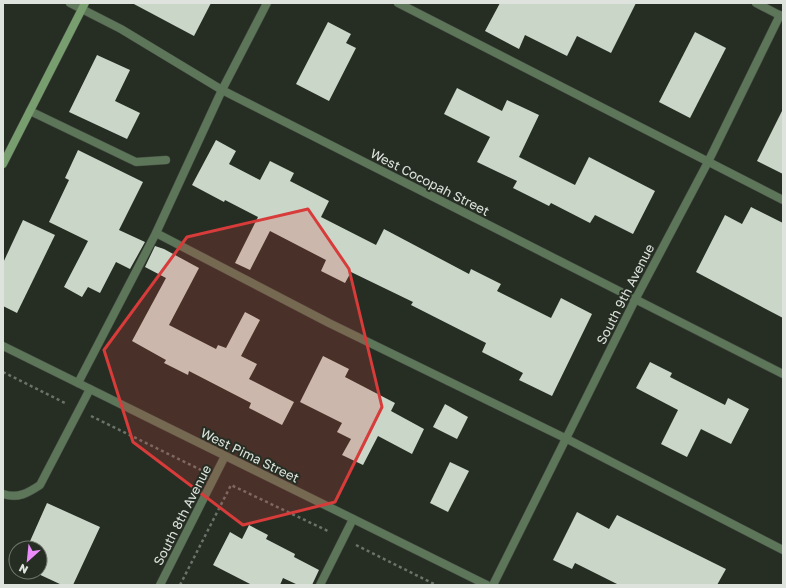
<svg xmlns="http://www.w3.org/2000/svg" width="786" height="588" font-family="'Golos Text',sans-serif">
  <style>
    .building { fill: #cad6c8 }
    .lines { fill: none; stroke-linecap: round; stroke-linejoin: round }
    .lane-casing { stroke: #434b42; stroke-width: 9 }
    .street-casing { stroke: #434b42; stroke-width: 9 }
    .secondary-casing { stroke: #434b42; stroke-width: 9 }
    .path { stroke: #6b7269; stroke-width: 2.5; stroke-dasharray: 3 3; stroke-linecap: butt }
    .lane { stroke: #5d7558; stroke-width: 8 }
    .street { stroke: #5d7558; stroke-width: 8 }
    .secondary { stroke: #789e70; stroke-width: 8 }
    .marked { fill: #d73b3a; fill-opacity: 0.2; stroke: #d73b3a; stroke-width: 3; stroke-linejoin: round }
    .labels { text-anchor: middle; stroke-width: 4; stroke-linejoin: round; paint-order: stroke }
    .street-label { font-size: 13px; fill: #dee4dd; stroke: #262e24 }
  </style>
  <rect width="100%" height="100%" fill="#262e24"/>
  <g class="building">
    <polygon points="132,3 211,3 194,36"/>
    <polygon points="500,3 636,3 611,53 577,36 567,56 525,35 519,49 485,31"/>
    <polygon points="328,22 351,34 346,43 356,48 329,101 296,84"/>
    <polygon points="695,32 726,48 690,118 659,102"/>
    <polygon points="97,55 130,70 115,101 140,113 127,139 69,112"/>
    <polygon points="457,88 502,111 507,100 539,115 519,157 575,185 589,157 655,191 633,234 595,215 590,223 551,203 549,206 513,188 517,181 477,162 490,137 444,114"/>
    <polygon points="783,109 783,174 757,161"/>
    <polygon points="216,140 236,151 229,164 260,180 270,161 294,173 290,181 329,201 321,217 376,245 384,229 469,274 471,269 501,284 497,291 551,318 561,298 592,314 552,396 519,380 523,373 482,352 486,343 411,305 413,302 351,272 345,283 321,271 326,260 270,231 250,270 235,263 258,217 225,200 224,202 192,185"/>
    <polygon points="78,150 143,182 119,230 145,242 130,269 116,262 100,293 88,287 82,297 64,287 88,241 49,222 69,180 65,178"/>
    <polygon points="751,207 783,223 783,318 696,272 725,215 742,224"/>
    <polygon points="23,220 55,235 17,313 3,306 3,263"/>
    <polygon points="155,246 164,249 199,268 169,325 216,349 218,345 226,348 245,312 260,320 241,356 257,364 249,379 294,402 282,425 249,408 251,403 189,371 188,375 164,363 166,360 132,341 166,278 145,267"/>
    <polygon points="323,356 349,369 345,377 395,403 391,411 424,429 412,454 378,436 363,465 342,455 351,439 337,432 342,423 300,402"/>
    <polygon points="650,362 672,373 670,377 725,405 728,398 749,409 731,444 701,429 687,457 661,444 678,410 636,388"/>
    <polygon points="445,404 468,417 457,439 433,427"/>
    <polygon points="450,462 469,471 448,512 430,503"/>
    <polygon points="47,503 100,527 73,585 62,585 34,572 40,572 40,548 27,548"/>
    <polygon points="577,512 609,529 617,515 726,569 717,585 619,585 575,563 572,569 553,560"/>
    <polygon points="249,525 268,535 266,539 295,554 294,557 319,570 312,585 298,585 283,578 280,585 252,585 213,565 230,532 242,539"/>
  </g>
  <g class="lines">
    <defs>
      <g id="lane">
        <polyline points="398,3 783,200"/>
        <polyline points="30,111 136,162 166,160"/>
        <polyline points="156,233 329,323 567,439 783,550"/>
        <polyline points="78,383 156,233 222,90 267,3"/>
        <path d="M3,494C18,499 28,493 40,485L90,389"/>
        <polyline points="320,585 353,519"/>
      </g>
      <g id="street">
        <polyline points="70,3 121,29 222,90 783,374"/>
        <polyline points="756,3 783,17"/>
        <polyline points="3,346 487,585"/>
        <polyline points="160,585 225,456"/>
        <polyline points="493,585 635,300 708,162 780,15"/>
      </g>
      <polyline id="secondary" points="3,164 85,3"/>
    </defs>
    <use href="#lane" class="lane-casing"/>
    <use href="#street" class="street-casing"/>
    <use href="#secondary" class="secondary-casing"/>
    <g class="path">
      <polyline points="3,372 67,404"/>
      <polyline points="91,416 201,470"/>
      <polyline points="356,545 436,585"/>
      <polyline points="180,585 231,485 330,532"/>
    </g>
    <use href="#lane" class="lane"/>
    <use href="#street" class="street"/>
    <use href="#secondary" class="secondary"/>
  </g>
  <path class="marked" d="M308,209L349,269L382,407L335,502L243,525L133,442L104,350L187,237Z"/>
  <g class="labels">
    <g class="street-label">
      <text transform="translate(430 182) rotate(27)" y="5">West Cocopah Street</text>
      <text transform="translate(625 294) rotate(-63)" y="5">South 9th Avenue</text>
      <text transform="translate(250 455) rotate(26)" y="5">West Pima Street</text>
      <text transform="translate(182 515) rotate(-63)" y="5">South 8th Avenue</text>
    </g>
  </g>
  <rect width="786" height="588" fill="none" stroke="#dee4dd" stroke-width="8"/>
  <g transform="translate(28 560) rotate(207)"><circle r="19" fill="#262e24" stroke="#70776e"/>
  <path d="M0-3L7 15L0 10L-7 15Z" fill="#ec8cfa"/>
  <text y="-6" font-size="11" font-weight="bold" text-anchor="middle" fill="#dee4dd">N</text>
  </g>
</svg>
